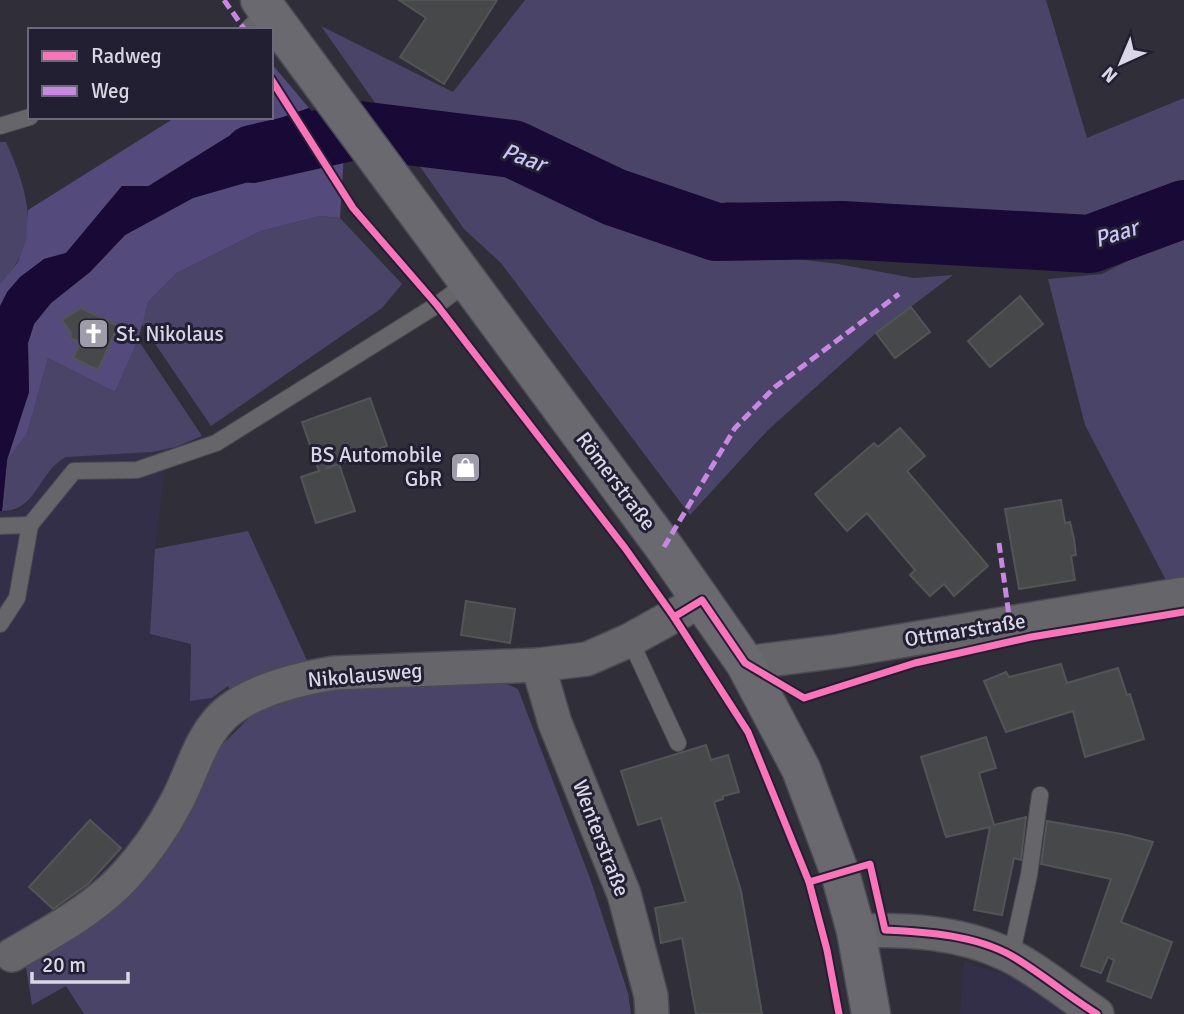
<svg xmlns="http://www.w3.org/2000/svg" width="1184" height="1014" font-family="Signika,sans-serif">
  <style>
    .built { fill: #332f48 }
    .green { fill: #4b4469 }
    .forest { fill: #544b7c }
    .water { fill: #180937 }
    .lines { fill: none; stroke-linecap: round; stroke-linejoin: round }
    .river { stroke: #180937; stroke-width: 58 }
    .building { fill: #47484a; stroke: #525455; stroke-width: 2 }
    .service-casing { stroke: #4c4a54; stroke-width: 18 }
    .minor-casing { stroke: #4c4a54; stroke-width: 36 }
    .secondary-casing { stroke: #4c4a54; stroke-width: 41 }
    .service { stroke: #66666a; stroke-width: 16 }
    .minor { stroke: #66666a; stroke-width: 33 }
    .secondary { stroke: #69696f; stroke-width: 38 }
    .quiet { stroke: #c787e3; stroke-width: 5; stroke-dasharray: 10 5; stroke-linecap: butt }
    .cycleway-casing { stroke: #231f33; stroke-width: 11 }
    .cycleway { stroke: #fb73b8; stroke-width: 7 }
    .labels { text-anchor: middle; stroke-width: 6; stroke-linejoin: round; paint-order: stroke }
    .poi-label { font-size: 21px; fill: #d9d7e5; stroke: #231f33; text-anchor: start }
    .street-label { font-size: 21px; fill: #d9d7e5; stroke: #231f33 }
    .water-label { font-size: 23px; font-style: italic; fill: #ccc4f8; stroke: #231f33 }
  </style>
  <rect width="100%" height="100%" fill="#302e39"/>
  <g class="built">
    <polygon points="167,449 155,549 150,634 191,644 190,701 212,698 211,712 158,813 89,898 0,953 0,511 16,511 26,505 55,463 67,456 152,452"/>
    <polygon points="964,961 1018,979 1077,1014 960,1014"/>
  </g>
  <g class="green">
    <polygon points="525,0 1046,0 1087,138 1184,98 1184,191 1107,218 725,202 748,253 838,264 914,278 953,275 876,333 768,430 690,515 501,263 464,229 321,26 453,92"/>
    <path d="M0,142H6C22,178 40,225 17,262C12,270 6,277 0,284Z"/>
    <polygon points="320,216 340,218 402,284 382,308 211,426 141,323 148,302 177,273 261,231"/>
    <polygon points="1184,232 1184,584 1169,586 1085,425 1048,279 1102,274"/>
    <path d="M138,340L202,436L176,447L152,452L66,457C38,471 38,511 2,511L7,460L27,434L48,358L115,392Z"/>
    <polygon points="248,531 310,667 231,692 228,686 212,698 190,701 191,644 150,634 155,549"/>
    <polygon points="498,680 518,689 591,881 628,993 631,1014 84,1014 66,986 32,1005 25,961 112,906 208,759 252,715 303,690"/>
  </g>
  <g class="forest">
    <polygon points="271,63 309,108 229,136 148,186 122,186 66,253 44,259 0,306 0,284 18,262 26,240 28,210 176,117 271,117"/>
    <polygon points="344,154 340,218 320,216 261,231 177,273 148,302 138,340 115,392 48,358 27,434 7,460 29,392 28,343 34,324 51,303 90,272 125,235 193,198"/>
  </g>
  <polygon class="water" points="309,108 344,154 193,198 125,235 90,272 51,303 34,324 28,343 29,392 7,460 2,511 0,511 0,306 7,292 20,277 44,259 66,253 122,186 149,186 229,136"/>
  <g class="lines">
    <polyline class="river" points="252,154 359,130 513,149 614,197 716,232 842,230 1090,244 1184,209"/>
  </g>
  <g class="building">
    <polygon points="399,0 497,0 444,84 400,57 426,18"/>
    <polygon points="1020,296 1043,324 990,367 968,341"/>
    <polygon points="911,307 930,332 895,358 876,333"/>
    <polygon points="81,308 118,326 98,370 73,358 81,342 70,338 71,333 62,320"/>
    <polygon points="370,398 387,446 325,469 339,464 355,511 316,523 301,477 319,471 302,422"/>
    <polygon points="900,428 925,456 907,471 988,566 954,596 944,584 930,596 910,575 915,570 867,513 847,531 815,494 874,443 878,447"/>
    <polygon points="1061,500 1065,523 1070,522 1074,539 1076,555 1071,556 1075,580 1019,589 1005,509"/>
    <polygon points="466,601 515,609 510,643 461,635"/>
    <polygon points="1061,664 1067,683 1118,668 1127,695 1130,694 1144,739 1085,757 1073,711 1006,732 984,681 1006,672 1009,677"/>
    <polygon points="986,737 996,768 979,773 994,825 1026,817 1021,860 1014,858 1002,915 974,910 990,827 946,837 921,757"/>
    <polygon points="706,745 711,760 728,755 739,792 723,796 723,799 714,802 741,891 762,1014 696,1014 682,938 661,943 658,924 655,908 686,902 661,818 638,825 621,771"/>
    <polygon points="90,820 121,848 88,884 53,909 29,887"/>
    <polygon points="1047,821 1127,835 1153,842 1121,922 1172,942 1151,998 1107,981 1114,960 1108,957 1101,973 1081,966 1111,879 1041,864"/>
  </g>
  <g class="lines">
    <defs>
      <g id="service">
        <polyline points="247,30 267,10"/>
        <polyline points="0,126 30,117"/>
        <polyline points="0,526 30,525"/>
        <polyline points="0,624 17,598 30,525 74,471 137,470 216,443 437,305 468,282"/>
        <polyline points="630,640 678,743"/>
        <polyline points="1011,956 1029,875 1040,795"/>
      </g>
      <g id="minor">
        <polyline points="745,663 840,651 1184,594"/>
        <polyline points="538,665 555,723 624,894 651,996 652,1014"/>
        <path d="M856,931C907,929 961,932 1008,955C1039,970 1068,995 1097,1014"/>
        <path d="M12,955C51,932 94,910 125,876C145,854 163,828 177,801C191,775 198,744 218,721C243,692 298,679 334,673L538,665L587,659L630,640L702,600"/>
      </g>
      <polyline id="secondary" points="260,0 664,547 745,663 801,769 840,873 856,931 871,1014"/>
    </defs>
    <use href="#service" class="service-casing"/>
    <use href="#minor" class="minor-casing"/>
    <use href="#secondary" class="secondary-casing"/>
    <use href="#service" class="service"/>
    <use href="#minor" class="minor"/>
    <use href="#secondary" class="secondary"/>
    <g class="quiet">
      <polyline points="224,0 245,30"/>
      <polyline points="999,543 1010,623"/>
      <polyline points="664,547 735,428 775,387 899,294"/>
    </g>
    <defs>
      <g id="cycleway">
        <polyline points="271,79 353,208 437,305 625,548 674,617 748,732 809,882 827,950 839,1014"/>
        <polyline points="674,617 702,600 745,663 804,698 915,663 1031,637 1184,612"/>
        <path d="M809,882L870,864L885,930C927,932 975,935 1012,956C1041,973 1068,996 1097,1014"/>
      </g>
    </defs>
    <use href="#cycleway" class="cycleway-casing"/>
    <use href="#cycleway" class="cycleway"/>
  </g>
  <defs>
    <symbol id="church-square" viewBox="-11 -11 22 22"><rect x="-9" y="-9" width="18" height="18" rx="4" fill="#9e9ca9" stroke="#231f33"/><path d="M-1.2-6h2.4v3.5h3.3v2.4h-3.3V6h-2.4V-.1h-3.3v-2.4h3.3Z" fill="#fff"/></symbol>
    <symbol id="shop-square" viewBox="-11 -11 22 22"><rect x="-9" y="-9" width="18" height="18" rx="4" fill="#9e9ca9" stroke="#231f33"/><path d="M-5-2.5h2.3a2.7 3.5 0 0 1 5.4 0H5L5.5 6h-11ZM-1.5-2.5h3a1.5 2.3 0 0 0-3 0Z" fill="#fff"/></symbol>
  </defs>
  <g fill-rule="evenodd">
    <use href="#church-square" x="76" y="316" width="35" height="35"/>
    <use href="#shop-square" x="448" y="450" width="35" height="35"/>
  </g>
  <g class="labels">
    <g class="poi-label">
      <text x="116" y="341">St. Nikolaus</text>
      <text x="442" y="462" text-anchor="end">BS Automobile<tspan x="442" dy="24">GbR</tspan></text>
    </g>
    <g class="street-label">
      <text transform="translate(616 481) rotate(53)" y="7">Römerstraße</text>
      <text transform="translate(965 630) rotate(-9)" y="7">Ottmarstraße</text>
      <text transform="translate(365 675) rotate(-5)" y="7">Nikolausweg</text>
      <text transform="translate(601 838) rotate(69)" y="7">Wenterstraße</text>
    </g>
    <g class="water-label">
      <text transform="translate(524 157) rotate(20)" y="8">Paar</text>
      <text transform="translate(1116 233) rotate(-18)" y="8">Paar</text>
    </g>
  </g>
  <rect x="28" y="28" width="245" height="91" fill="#231f33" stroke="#6c697a" stroke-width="2"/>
  <rect x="42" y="51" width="35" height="10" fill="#fb73b8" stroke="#6c697a" stroke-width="2"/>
  <text x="91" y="63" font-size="21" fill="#d9d7e5">Radweg</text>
  <rect x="42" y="86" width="35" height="10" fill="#c787e3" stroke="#6c697a" stroke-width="2"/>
  <text x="91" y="98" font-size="21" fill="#d9d7e5">Weg</text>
  <g transform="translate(1121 63) rotate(224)" stroke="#231f33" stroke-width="5" paint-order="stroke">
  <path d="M0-5L12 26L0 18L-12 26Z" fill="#d9d7e5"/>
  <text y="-10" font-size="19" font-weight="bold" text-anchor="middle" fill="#d9d7e5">N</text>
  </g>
  <path d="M32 972v10h96v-10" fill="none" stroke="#d9d7e5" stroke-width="3.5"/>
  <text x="42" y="972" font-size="21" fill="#d9d7e5" stroke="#231f33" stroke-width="5" paint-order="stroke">20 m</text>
</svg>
